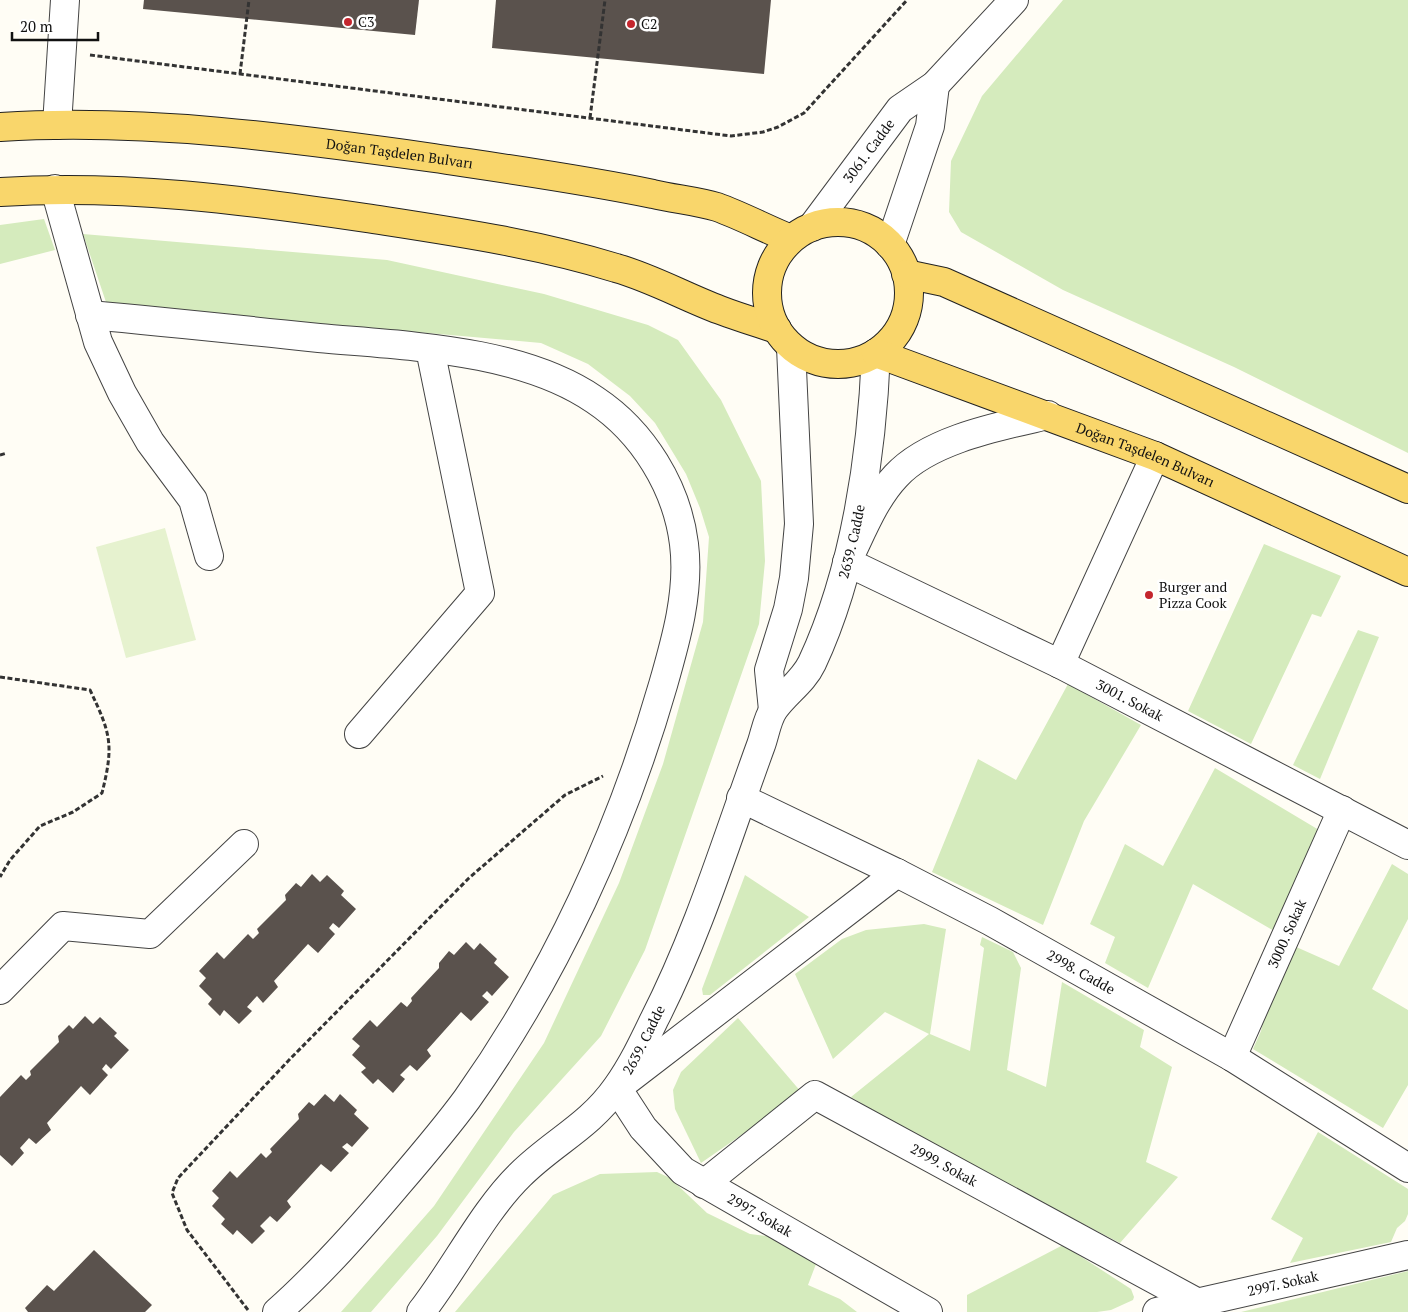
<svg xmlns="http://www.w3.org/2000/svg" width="1408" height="1312" font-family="'PT Serif',serif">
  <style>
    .green { fill: #d5ebbd }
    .pitch { fill: #e6f2cf }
    .building { fill: #5a524d }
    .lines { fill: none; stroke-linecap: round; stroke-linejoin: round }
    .minor-casing { stroke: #444; stroke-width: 30 }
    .major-casing { stroke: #222; stroke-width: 30 }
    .path { stroke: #333; stroke-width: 3; stroke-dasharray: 5 2.5; stroke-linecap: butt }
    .minor { stroke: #fff; stroke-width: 28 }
    .major { stroke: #f9d66b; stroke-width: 28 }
    .poi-dot { fill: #c4262e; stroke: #fff; stroke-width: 2 }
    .labels { text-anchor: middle; stroke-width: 5; stroke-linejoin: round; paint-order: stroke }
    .poi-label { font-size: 14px; fill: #111; stroke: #fff; text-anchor: start }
    .street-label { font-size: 14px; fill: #111; stroke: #fff }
  </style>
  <rect width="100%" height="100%" fill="#fffdf5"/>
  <g class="green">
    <polygon points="1063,0 1408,0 1408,453 1234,367 1063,290 961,232 949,212 951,161 982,96"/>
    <polygon points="44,219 55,250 0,264 0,225"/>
    <polygon points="83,234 387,260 544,294 648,325 678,340 721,400 761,481 765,561 759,624 645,950 601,1036 514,1132 437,1236 371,1312 341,1312 434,1206 544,1043 619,883 663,764 703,622 709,537 700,508 686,474 655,423 630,396 588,364 541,343 107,305"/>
    <polygon points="1264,544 1341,576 1321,617 1312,614 1251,744 1188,711"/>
    <polygon points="1358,630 1379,637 1320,779 1293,765"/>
    <polygon points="1068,684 1141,725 1084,821 1043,925 932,872 978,759 1016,780"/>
    <polygon points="1215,768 1319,830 1276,932 1193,884 1148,988 1105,963 1115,937 1090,924 1125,844 1163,866"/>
    <polygon points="1392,864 1408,874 1408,919 1372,989 1408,1010 1408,1085 1383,1128 1253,1049 1261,1031 1266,1009 1294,946 1339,966"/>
    <polygon points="745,875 809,917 710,995 703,995 702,989"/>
    <polygon points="924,924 946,929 930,1034 970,1051 984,948 980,945 982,937 1013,952 1021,968 1007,1070 1046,1087 1062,982 1144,1030 1140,1047 1172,1067 1146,1162 1178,1177 1120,1243 927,1143 851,1097 929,1034 885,1012 833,1059 795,974 842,939 866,930"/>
    <polygon points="738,1018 802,1093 701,1163 675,1109 673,1090 681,1072"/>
    <polygon points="1318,1132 1408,1189 1408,1214 1405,1221 1397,1228 1391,1242 1290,1263 1303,1238 1271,1219"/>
    <polygon points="657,1172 670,1178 707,1213 750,1234 774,1237 816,1264 808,1285 840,1299 857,1312 455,1312 553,1195 600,1174"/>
    <polygon points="1063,1245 1131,1289 1134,1297 1133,1300 1111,1310 1097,1312 967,1312 967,1295"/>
    <polygon points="1408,1271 1408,1312 1241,1312"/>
  </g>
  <polygon class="pitch" points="165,528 196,640 126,658 96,547"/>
  <g class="building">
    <polygon points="144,0 419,0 415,35 143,9"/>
    <polygon points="496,0 771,0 764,74 492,48"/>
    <polygon points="312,874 320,882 327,875 344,891 341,895 356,909 339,928 333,923 329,928 335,934 318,953 308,944 274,981 278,987 263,1003 257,996 247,1007 252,1011 239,1024 224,1010 220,1016 208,1004 212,999 199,986 206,978 199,971 217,952 224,959 248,934 253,939 259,933 257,929 286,900 285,895 296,883 301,887"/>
    <polygon points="466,942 474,950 480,943 497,959 494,963 509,977 492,996 487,991 482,996 489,1002 471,1021 461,1012 427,1050 431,1056 417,1071 410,1065 400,1075 405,1079 393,1093 378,1079 373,1084 361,1072 366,1068 352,1055 360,1046 352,1039 370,1020 377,1027 401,1002 407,1007 412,1001 411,998 439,968 439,963 449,951 454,955"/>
    <polygon points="85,1016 93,1024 100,1017 117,1033 114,1036 129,1050 111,1069 106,1064 102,1069 108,1075 90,1095 81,1086 47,1123 51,1130 36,1144 29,1138 20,1148 24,1153 12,1166 0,1155 0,1097 21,1075 26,1080 31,1075 30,1071 59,1042 58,1036 69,1025 73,1029"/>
    <polygon points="325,1094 334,1102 340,1094 357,1110 354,1114 369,1128 352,1147 347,1143 342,1147 349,1153 331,1172 321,1164 287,1201 291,1207 277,1222 270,1216 260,1226 265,1231 252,1244 237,1230 233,1235 221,1224 225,1219 212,1206 219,1198 212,1191 230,1171 237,1178 261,1153 266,1158 272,1152 270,1149 299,1119 298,1114 309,1102 314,1106"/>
    <polygon points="94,1250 152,1305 145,1312 28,1312 25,1308 47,1285 54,1291"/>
  </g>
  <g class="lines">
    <defs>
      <g id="minor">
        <polyline points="57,125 65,0"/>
        <polyline points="55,189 98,342 122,393 150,442 193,500 209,556"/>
        <path id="s1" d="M812,227L900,109L935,85L1014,0"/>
        <polyline points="890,245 930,126 935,85"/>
        <path d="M90,315C167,322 243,330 319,338C407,346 521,349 595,400C643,432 677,487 684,544C690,591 676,640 663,685C621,831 555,975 467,1099C445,1129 421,1157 397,1185C359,1230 321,1273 277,1312"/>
        <path id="s2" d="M1048,415C1001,426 930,439 896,476C874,499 861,534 847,562L1060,664L1408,845"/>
        <polyline points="1060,664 1155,456"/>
        <polyline points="773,710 769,670 788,609 794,578 799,524 791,347"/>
        <polyline points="359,734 480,593 430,349"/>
        <path id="s3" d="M741,798L897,873L990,921L1232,1057L1408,1168"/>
        <path id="s4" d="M897,873L617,1088L643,1128L683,1171L928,1312"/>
        <polyline points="0,990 63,926 150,934 244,844"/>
        <path id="s5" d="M1232,1057L1342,810"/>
        <path id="s6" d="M704,1184L815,1095L1198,1303"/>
        <path id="s7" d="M421,1312C454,1270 483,1211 520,1175C553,1142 589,1127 617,1087C632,1066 643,1043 654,1020C699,932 727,838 761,745C765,734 767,719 774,709C786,692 803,682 812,663C855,571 872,454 876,353"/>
        <path id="s8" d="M1157,1312L1408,1255"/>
      </g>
      <g id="major">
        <path id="s9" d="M0,127C145,118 291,138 434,158C508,169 581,179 653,194C674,199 697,201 717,207C742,216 766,229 791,239"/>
        <path d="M0,192C123,184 244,200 366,218C450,231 535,243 616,268C652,278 685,297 720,310C738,317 758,323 777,329"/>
        <circle cx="838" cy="293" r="71"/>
        <polyline points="906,274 944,282 1408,489"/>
        <path id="s10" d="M876,353L1155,456L1408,572"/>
      </g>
    </defs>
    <use href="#minor" class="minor-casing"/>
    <use href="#major" class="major-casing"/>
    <g class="path">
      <polyline points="90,55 731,136 763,132 778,127 804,113 907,0"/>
      <polyline points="240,74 249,0"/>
      <polyline points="590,118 605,0"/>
      <polyline points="0,455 7,453"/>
      <path d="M0,677L90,690C111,734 114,745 102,793L73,812L40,826L10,860L0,877"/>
      <polyline points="248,1310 187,1230 172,1193 178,1178 290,1059 469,878 565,795 603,776"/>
    </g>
    <use href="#minor" class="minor"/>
    <use href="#major" class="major"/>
  </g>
  <g class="poi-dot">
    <circle cx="348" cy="22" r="5"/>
    <circle cx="631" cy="24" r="5"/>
    <circle cx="1149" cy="595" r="5"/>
  </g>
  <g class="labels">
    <g class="poi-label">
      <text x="358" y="27">C3</text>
      <text x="641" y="29">C2</text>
      <text x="1159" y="592">Burger and<tspan x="1159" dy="16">Pizza Cook</tspan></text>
    </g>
    <g class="street-label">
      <text dy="5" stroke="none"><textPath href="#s1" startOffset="95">3061. Cadde</textPath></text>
      <text dy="5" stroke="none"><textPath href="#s9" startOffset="401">Doğan Taşdelen Bulvarı</textPath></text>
      <text dy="5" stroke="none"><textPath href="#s10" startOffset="288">Doğan Taşdelen Bulvarı</textPath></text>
      <text dy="5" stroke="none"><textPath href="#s7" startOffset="899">2639. Cadde</textPath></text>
      <text dy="5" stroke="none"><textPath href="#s2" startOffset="580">3001. Sokak</textPath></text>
      <text dy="5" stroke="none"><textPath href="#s5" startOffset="135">3000. Sokak</textPath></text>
      <text dy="5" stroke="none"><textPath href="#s3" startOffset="382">2998. Cadde</textPath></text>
      <text dy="5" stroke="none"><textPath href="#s7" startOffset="355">2639. Cadde</textPath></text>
      <text dy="5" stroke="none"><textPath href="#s6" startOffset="289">2999. Sokak</textPath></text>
      <text dy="5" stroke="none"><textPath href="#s4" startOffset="548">2997. Sokak</textPath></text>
      <text dy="5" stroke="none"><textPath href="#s8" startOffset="129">2997. Sokak</textPath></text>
    </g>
  </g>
  <path d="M12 32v8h86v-8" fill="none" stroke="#111111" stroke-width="2.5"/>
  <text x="20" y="32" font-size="15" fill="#111111" stroke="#ffffff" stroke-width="4" paint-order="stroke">20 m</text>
</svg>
